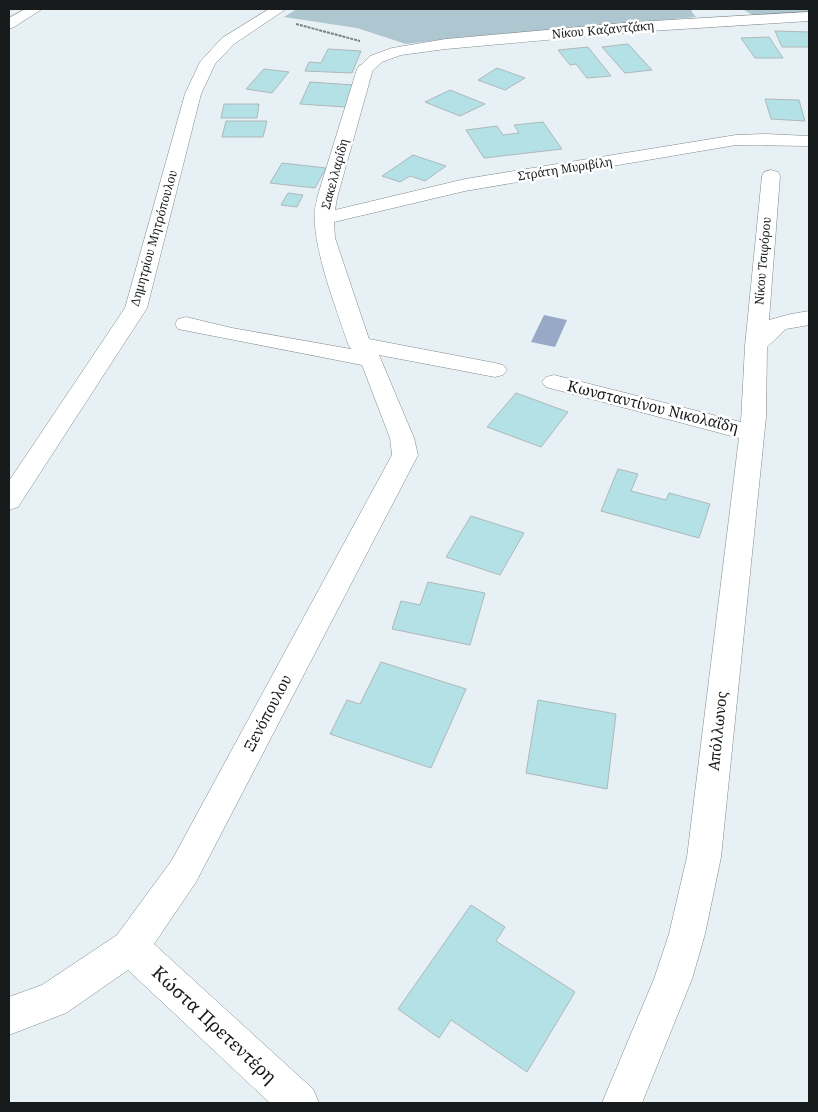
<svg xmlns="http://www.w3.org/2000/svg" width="818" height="1112" font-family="'Noto Serif',serif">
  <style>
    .green { fill: #aec6d0 }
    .water { fill: #97a9c6 }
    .building { fill: #b4e1e6; stroke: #aeb8b9 }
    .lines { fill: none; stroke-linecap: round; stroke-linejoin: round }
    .pedestrian-casing { stroke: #818a8d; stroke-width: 1 }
    .minor-casing { stroke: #818a8d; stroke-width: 1 }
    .path { stroke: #7b8183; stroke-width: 2; stroke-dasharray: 3 1; stroke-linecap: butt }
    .pedestrian { fill: #fff; fill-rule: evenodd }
    .minor { fill: #fff; fill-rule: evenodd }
    .labels { text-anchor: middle; stroke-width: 5; stroke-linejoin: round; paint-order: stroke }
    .far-street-label { font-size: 12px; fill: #181b1c; stroke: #fff }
    .street-label { font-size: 15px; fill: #181b1c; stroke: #fff }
    .near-street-label { font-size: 18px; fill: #181b1c; stroke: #fff }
  </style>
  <rect width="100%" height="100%" fill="#e7f0f4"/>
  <g class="green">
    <polygon points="297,9 694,9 691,11 696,17 448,39 406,44 357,28 284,17"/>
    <polygon points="742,9 809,9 809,13 753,15"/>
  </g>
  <polygon class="water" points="544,315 567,320 555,347 531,342"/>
  <g class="building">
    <polygon points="775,31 809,32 809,47 782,47"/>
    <polygon points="769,37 783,58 755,58 741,38"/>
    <polygon points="628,44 652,70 625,73 602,47"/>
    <polygon points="588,47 611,76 587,78 576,64 570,65 558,50"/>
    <polygon points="328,49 361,51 352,73 305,71 309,62 321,63"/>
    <polygon points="497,68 525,78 505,90 478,80"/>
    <polygon points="264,69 289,72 272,93 246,89"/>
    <polygon points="310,82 354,85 345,107 300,104"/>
    <polygon points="450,90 485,104 460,116 425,102"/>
    <polygon points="765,99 799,100 805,121 771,119"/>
    <polygon points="224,104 259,104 257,118 221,118"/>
    <polygon points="226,121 267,121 263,137 222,137"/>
    <polygon points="543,122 562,149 484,158 466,130 497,126 503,135 519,133 514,125"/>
    <polygon points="413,155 446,166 425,181 410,176 400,182 382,176"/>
    <polygon points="282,163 326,168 315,188 270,183"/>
    <polygon points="288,193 303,195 297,207 281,205"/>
    <polygon points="516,393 568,412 541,447 487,427"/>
    <polygon points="618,469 638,474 631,491 666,500 669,493 710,504 699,538 601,511"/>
    <polygon points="471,516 524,533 500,575 446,557"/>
    <polygon points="428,582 485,593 470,645 392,629 401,601 420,605"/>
    <polygon points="381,662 466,689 431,768 330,734 347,700 360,704"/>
    <polygon points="538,700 616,714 607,789 526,773"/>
    <polygon points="471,905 505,927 496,941 575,992 527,1072 451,1020 439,1038 398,1009"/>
  </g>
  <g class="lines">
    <defs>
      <polygon id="pedestrian" points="365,64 371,66 373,69 337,198 334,202 327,204 320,202 317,198 357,69 359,66"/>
      <g id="minor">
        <polygon points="25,9 42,9 14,27 9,29 9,18"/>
        <polygon points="269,9 286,9 234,44 215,64 201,94 147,308 18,507 9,510 9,481 125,308 185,94 200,62 222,38"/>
        <polygon points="809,12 809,21 635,32 446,49 401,55 382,62 371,72 359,72 357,69 370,56 392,48 446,39 635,22"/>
        <path d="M766,134L809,136V146L736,145L465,191L334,222L335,238L369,339L495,363L503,365L507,370L503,375L495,377L379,355L414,438L418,455L196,882L154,944L313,1089L319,1103H270L128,970L66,1013L9,1035V997L42,985L117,935L172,860L392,455L390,438L362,365L178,329L175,324L178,319L186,317L232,328L351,349L348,344C338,312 301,222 320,194L327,192L334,194L337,198L335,210L465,179L736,135Z"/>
        <polygon points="771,170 778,172 780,176 769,320 791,314 809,311 809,325 786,329 767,347 766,417 721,857 705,934 692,979 642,1103 602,1103 654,979 669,934 687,857 739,438 546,387 542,382 546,377 554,375 741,422 745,346 762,176 764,172"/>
      </g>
    </defs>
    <use href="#pedestrian" class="pedestrian-casing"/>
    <use href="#minor" class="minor-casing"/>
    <polyline class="path" points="296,24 360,41"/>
    <use href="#pedestrian" class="pedestrian"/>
    <use href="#minor" class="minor"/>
  </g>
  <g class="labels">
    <g class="far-street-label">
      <text transform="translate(603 30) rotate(-5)" y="4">Νίκου Καζαντζάκη</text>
      <text transform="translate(565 169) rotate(-9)" y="4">Στράτη Μυριβίλη</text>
      <text transform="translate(335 174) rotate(-75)" y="4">Σακελλαρίδη</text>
      <text transform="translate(154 238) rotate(-74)" y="4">Δημητρίου Μητρόπουλου</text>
      <text transform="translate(763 261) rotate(-85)" y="4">Νίκου Τσιφόρου</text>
    </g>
    <g class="street-label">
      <text transform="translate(653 407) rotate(14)" y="5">Κωνσταντίνου Νικολαΐδη</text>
      <text transform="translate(268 713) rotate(-62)" y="5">Ξενόπουλου</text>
      <text transform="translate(718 731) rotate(-84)" y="5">Απόλλωνος</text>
    </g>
    <g class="near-street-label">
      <text transform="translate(214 1025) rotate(43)" y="6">Κώστα Πρετεντέρη</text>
    </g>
  </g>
  <rect width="818" height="1112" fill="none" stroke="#181b1c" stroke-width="20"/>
</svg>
